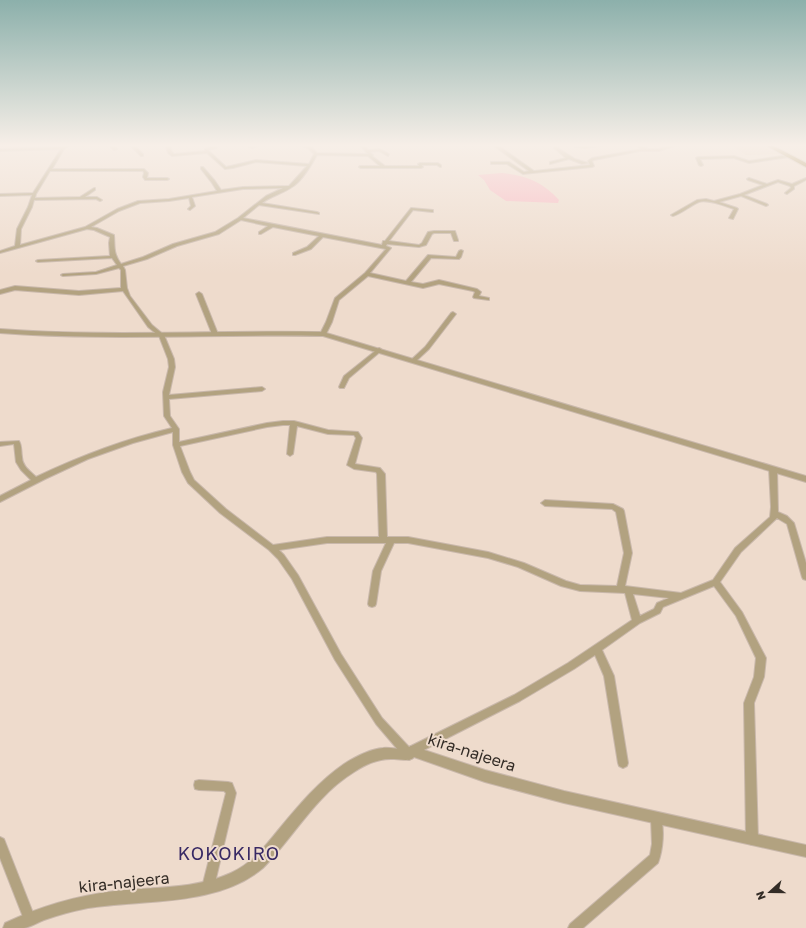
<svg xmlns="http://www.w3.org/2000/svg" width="806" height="928" font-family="'Golos Text',sans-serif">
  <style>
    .built { fill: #e6ceba }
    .green { fill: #f9b7c1 }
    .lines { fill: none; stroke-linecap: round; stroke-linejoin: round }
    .minor-casing { stroke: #c9b8ab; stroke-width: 2 }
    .tertiary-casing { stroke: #c9b8ab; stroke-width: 2 }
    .primary-casing { stroke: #c9b8ab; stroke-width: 2 }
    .minor { fill: #b2a280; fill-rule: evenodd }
    .tertiary { fill: #b2a280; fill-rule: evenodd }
    .primary { fill: #8b6f26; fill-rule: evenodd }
    .labels { text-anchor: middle; stroke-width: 4; stroke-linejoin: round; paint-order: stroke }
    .near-street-label { font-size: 16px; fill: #332c26; stroke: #eedbcc }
    .near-quarter-label { font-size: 18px; letter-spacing: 1px; fill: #382964; stroke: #eedbcc }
  </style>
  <rect width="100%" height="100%" fill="#eedbcc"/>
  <polygon class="built" points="730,144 758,144 779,154 746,155"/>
  <path class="green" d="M502,173C526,175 543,182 559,200L558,203L506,201L490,190L484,180L478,175Z"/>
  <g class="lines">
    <defs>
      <g id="minor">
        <path d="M67,144H71L64,149L52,169H144L148,173L147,178H167L169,179L167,180H145L143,177L144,173L143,171H50L36,194L35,198L80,197L94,188H95V190L85,197H97L102,200L100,201L96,199L34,200L32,207L21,229L20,245L85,227L117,209L138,201L169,199L217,191L212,183L201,169V167H203L215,181L221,190L243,187L289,186L307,166L256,162L233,168L225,169L207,153L172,156L168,153L165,144H169L172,152L174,154L205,151V149L214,146L216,144H220L216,148L208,150L226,167L256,160L309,164L314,154L308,148L296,144L310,146L317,153L368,154L360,145L362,144L368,150L380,149L389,154L388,156L379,151L370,152L373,155L372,156L385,166H419L418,164L420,163H438L441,165V167H440L437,165H422L423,167L421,168H361L359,167L360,166H380L368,156L317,155C312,164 301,182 292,187C282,194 271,196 262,203L317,212L319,213V214L259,205L243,218L382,245L383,241H385L411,208L433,210V212H432L413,210L389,241L419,245L422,243L428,232L434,231H455L458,240V241H454L451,233H434L432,234L426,245L419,247L387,244L386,246L391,248L370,273L406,281L428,255L456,257L459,251L461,250L463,251L461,257L459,259L431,258L411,282L423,284L439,280L477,289L481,292L479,296L489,298V300L474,298L473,297L475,292L473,291L439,284L423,288L368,276L339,300L332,322L326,334L325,335H321L320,334L326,322L335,298L365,273L386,249L323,237L311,249L295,255H293V253L307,247L319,236L273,227L261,234H259V232L268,226L241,220L219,234L177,246L147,259L123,266L125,270L127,288L130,296L152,325L164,335L174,359L175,367L169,395L262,387L265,389L262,391L169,399L170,416L179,429V442L267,423L283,421H294L328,430L358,432L362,438L355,464L380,468L385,474L387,537H408L488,552L524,563L566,581L580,585L617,586L624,553L616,512L612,509L545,506L541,503L545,500L613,504L623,509L624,511L632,553L625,586L681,593L713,580L735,548L770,517L771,507L769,469L771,467H775L777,469L778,512L787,516L794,523L806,563V580L803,579L802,577L787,524L777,518L741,552L720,582L742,612L766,658L764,677L754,703L758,839L756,843L752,845L748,843L746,839L744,703L754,677L756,658L736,616L714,586L663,607L660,613L640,623L602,650L614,676L628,763L627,766L623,768L619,766L618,763L604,676L595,655L574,669L520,701L414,755L413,758L409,760L405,758L376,724L335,660L292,579L278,559L269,550L220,513L188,483L182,472L173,445V432L133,443L88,459L45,479L0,502V496L31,480L21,470L16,462L14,444L0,446V442L19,441C22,446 21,451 22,457C22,466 30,471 36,477C80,456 125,439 172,428L164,416L163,392L169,367L168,359L159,336L148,327L123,291L79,295L15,290L0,294V290L15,286L79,291L121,288V270L119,268L96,274L63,276L61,275L63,274L96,272L117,265L112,258L38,262L36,261L38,260L110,256L109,243L110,237L94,230L87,229L0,253V251L15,246L17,229L28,207L32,195L0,196V194L33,193L61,149L0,151V149L62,147ZM283,188L266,196L238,218L215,232L173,244L143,257L121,264C113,253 115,247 114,235L97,228L91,227L119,211L140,203L169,201L189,198L191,206L188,209L190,210L195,206L192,197L243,189ZM283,425H290L287,454L290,456L293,454L297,426L328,434L354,435L356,438L347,465L354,469L376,472L377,474L379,537H327L273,545L226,509L194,480L190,472L180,446L267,427ZM327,543H386L373,571L368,604L369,606L372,607L375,606L376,604L381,571L394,543H408L488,558L518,567L561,586L580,591L625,593L632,620L568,663L514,695L409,747L382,718L341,654L298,575L284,555L279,550ZM633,594L669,598L657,603L654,609L640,616Z"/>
        <polygon points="108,144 112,144 117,149 114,150"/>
        <polygon points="135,144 139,144 135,146 143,154 143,156 141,156 132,147 132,145"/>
        <polygon points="256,144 261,144 252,148 249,147"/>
        <polygon points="498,144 503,144 499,146 534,171 590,165 588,161 592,158 642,149 634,144 638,144 648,149 659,149 675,144 680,144 659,151 640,151 594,160 592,161 594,166 592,167 523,174 507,164 491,164 491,162 509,162 524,172 529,171 494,146"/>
        <polygon points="602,144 611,144 585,148 575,147"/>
        <polygon points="555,146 575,159 588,163 582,164 569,159 550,164 550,162 566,158 554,148"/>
        <polygon points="788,155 790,156 789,157 749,163 734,158 700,159 703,165 701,166 699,165 696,158 698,157 734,156 749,161"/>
        <path d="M749,178L767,184L778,180L792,184L806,178V180L794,186V189L787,194L785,193L791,188L790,186L778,182L744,195L767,204L768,205L766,206L741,196L719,202L737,208L738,209L733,219L729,218L734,209C725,206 707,199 699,202C689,206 683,213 673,216L671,215L697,200L706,199L714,201L740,194L763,185L748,180L747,179Z"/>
        <polygon points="199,292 202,294 218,334 217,335 213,335 212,334 196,294"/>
        <polygon points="453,312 456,314 429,349 415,362 411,362 411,360 425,347 451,313"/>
        <polygon points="379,348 381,349 381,351 349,378 344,388 340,388 339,387 344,376"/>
        <polygon points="199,780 228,782 232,783 236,793 214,887 212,891 208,893 204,891 202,887 226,793 224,791 199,790 195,789 194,785 195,781"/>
        <path d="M656,814L660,815C665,828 663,850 658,863L583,928H568L570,924L650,855L652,844L651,819L652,815Z"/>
        <polygon points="0,837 4,839 35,918 33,922 29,924 25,922 0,858"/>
      </g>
      <g id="tertiary">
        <path d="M0,329C108,337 215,330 323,332L806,476V482L323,336C215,334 107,341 0,333Z"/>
        <path d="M412,746L485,770L564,791L806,845V857L564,803L485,782L414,757C409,762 401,759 394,759C379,758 366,764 354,772C315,796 294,837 263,868C217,907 144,899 88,908C73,911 58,915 44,920C38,922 31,927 24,928C18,928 10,928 3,928L5,923C41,906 76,896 115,891C153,887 196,889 231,873C254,862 264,847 280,828C299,805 319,781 344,764C355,757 370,749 383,748C389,747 403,750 407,749C409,748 410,746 412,746Z"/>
      </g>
      <polygon id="primary" points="763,144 770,144 806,163 806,167"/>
    </defs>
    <use href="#minor" class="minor-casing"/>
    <use href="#tertiary" class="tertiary-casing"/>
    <use href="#primary" class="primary-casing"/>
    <use href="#minor" class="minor"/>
    <use href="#tertiary" class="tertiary"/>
    <use href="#primary" class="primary"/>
  </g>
  <linearGradient id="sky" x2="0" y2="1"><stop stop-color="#8cb0ab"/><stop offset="0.53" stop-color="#f7efe8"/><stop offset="1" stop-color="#f7efe8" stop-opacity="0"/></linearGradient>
  <rect width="806" height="274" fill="url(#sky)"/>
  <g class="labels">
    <g class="near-street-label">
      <text transform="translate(472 752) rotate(18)" y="6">kira-najeera</text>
      <text transform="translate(124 882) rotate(-6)" y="6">kira-najeera</text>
    </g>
    <g class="near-quarter-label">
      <text x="229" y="860">KOKOKIRO</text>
    </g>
  </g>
  <g transform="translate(770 892) rotate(249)" stroke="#eedbcc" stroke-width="3" paint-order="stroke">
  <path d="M0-3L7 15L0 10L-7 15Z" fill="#332c26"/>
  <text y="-6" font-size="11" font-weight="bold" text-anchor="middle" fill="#332c26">N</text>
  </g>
</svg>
